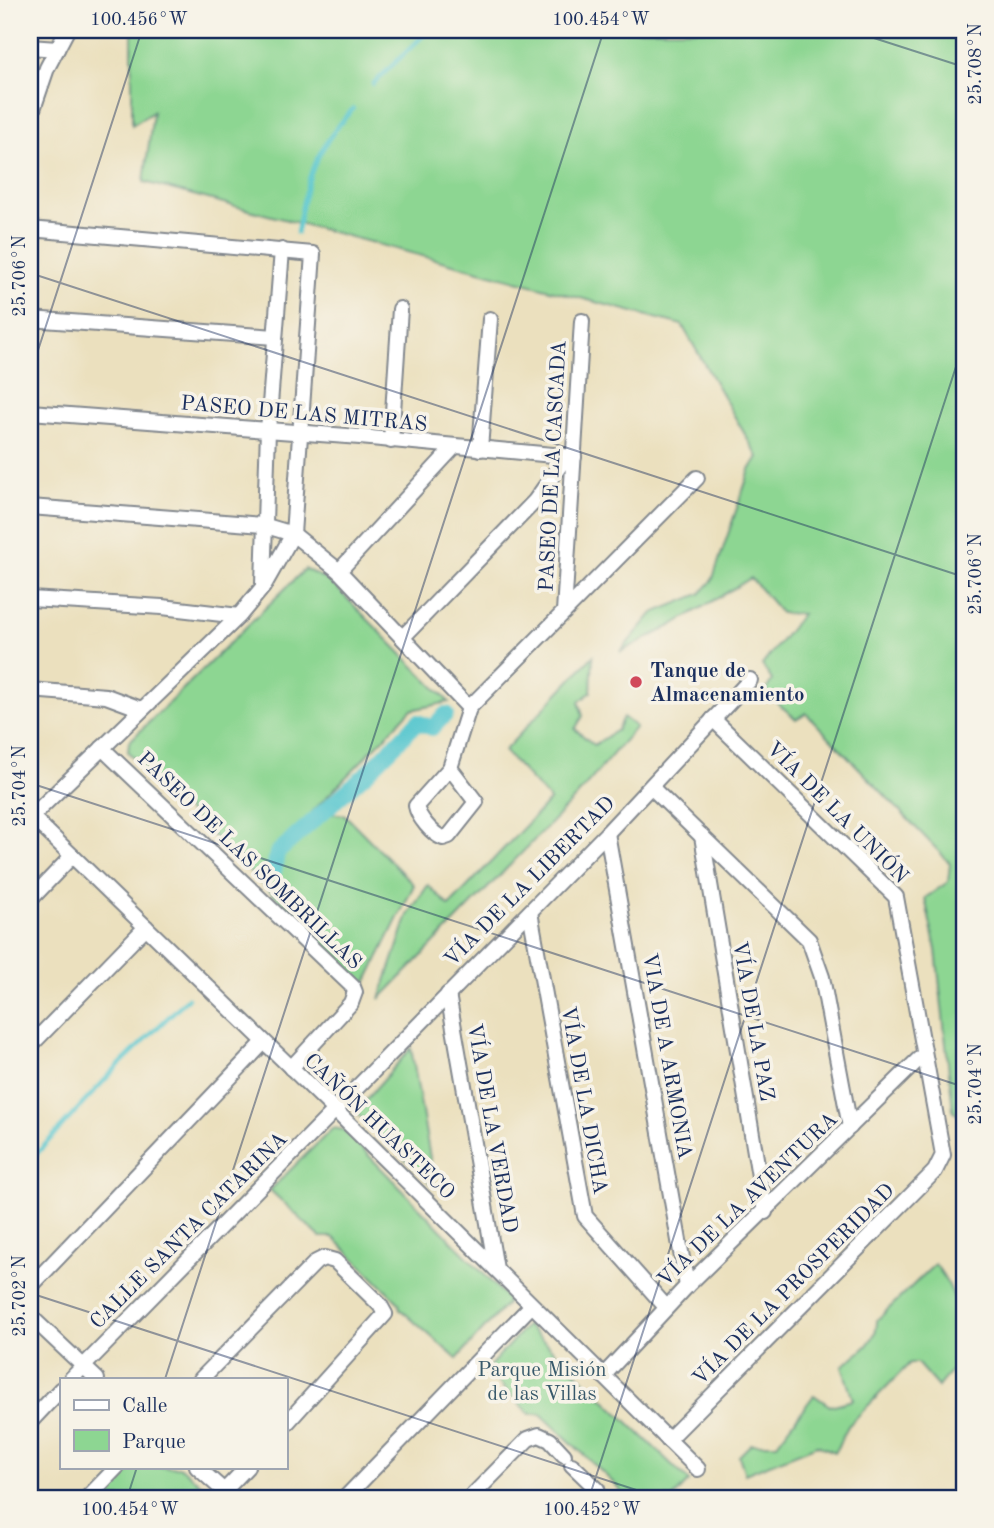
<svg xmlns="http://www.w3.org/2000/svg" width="994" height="1528" font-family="'Old Standard TT',serif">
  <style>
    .green { fill: #8dd692; stroke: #548278; stroke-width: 2 }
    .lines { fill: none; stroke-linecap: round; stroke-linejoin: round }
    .stream { stroke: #5ac7cf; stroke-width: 4.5 }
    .canal { stroke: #5ac7cf; stroke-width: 16 }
    .street-casing { stroke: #83888e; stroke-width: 18 }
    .street { stroke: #fff; stroke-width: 14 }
    .ticks { fill: none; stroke: #1b2f5e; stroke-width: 2; stroke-opacity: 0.45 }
    .poi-dot { fill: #d1495b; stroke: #f7f3e8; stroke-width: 2.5 }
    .labels { text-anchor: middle; stroke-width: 7; stroke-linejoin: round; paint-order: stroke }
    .street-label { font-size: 21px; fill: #1b2f5e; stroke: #f7f3e8 }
    .poi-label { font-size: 21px; font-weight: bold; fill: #1b2f5e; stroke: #f7f3e8; text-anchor: start }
    .park-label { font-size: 21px; fill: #38596b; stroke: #f7f3e8 }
    .neatline { fill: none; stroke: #1b2f5e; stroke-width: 2.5 }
    .ticks-label { font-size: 18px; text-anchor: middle; fill: #1b2f5e }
  </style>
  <rect width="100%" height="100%" fill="#f7f3e8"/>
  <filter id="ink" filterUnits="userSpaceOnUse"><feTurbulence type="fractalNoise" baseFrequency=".0143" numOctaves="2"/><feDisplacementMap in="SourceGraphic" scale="14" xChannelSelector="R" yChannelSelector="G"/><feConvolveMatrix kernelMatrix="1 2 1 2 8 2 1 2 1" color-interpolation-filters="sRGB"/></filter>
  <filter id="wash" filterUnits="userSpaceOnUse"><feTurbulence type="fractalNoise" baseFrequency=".00686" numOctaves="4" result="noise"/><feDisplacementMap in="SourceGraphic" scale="28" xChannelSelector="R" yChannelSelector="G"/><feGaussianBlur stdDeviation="1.57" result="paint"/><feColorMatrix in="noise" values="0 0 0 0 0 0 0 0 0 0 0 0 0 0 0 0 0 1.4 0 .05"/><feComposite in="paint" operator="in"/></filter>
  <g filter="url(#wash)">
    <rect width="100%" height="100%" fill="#ebe0be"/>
    <g class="green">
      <polygon points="132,30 964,30 964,1121 953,1110 936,950 925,898 948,882 950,863 806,713 796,719 765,692 772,680 762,665 802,614 781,613 751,578 671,626 620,652 653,613 700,594 712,581 750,470 758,457 682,325 144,182 153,112 132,125"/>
      <polygon points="305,569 331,582 449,702 411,710 313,811 345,815 414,885 365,985 128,752 129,742"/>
      <polygon points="593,656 591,692 579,702 583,716 575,729 594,745 617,730 623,717 636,727 577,796 380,999 408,915 428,885 449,906 550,800 504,751"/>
      <polygon points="411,1048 435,1187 355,1112"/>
      <polygon points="333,1128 344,1130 506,1297 507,1303 457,1359 400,1309 399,1303 333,1237 320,1237 270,1190"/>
      <path d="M935,1264C953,1287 970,1327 961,1356C957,1367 944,1378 938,1387L917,1363H910L848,1426L835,1452L817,1445L745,1474L739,1456L751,1444H777L814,1395L830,1406L853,1400L842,1366C858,1354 878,1342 877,1320Z"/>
      <polygon points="527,1325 689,1481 673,1498 617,1498 620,1489 541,1414 530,1414 486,1370"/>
      <polygon points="129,1467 181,1467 216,1498 99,1498"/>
    </g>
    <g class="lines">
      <g class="stream">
        <polyline points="373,84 429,30"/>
        <path d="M297,233C306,179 314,150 353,109"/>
        <polyline points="30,1161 115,1069 188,998"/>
      </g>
      <polyline class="canal" points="274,871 277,853 368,772 418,722 432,728 446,714"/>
    </g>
  </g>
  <g filter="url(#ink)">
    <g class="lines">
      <defs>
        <g id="street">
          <polyline points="30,47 57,49"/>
          <polyline points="30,118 47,68 67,30"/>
          <polyline points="30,229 313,254 293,534 263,587 239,616 31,817"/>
          <polyline points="30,319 275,337"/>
          <polyline points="30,412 360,437 574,457"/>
          <polyline points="391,441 400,309"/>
          <polyline points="480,449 490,319"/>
          <polyline points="30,507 263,525 293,534 339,571 469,708"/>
          <polyline points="339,571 454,447"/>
          <polyline points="263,584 268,430 282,250"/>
          <polyline points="30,599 162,607 239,616"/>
          <polyline points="564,612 582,321"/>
          <polyline points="403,637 535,501 566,457"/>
          <polyline points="30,690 106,696 141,709"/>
          <polyline points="469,708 697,478"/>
          <polyline points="102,748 353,987 355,992 351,1003 291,1068"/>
          <path d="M450,768L476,802L449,836L443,838C432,834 418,817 416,806Z"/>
          <polyline points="450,768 469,708"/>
          <polyline points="651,787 809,940 822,977 850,1127"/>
          <polyline points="30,815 335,1110 698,1469"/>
          <polyline points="607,833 687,1286"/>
          <polyline points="702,836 765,1212"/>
          <polyline points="30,900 72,856"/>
          <polyline points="530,912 585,1216 666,1307"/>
          <polyline points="448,994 496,1269"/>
          <polyline points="30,1046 146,927"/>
          <polyline points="30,1287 264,1042"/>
          <polyline points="30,1316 97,1379"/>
          <polyline points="603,1376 687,1286 923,1055"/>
          <polyline points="71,1379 607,833 750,680"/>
          <polyline points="201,1379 316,1262 324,1258 335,1261 380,1305 385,1314 285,1425"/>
          <polyline points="30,1422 61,1389"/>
          <polyline points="668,1440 935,1171 943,1155 896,897 713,719"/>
          <polyline points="572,1465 597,1489 599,1498"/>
          <polyline points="197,1467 232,1498"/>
          <polyline points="224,1491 247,1467"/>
          <polyline points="87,1498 117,1467"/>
          <polyline points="345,1498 531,1306"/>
          <polyline points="470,1498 528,1439 539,1435 550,1440 564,1455"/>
        </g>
      </defs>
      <use href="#street" class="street-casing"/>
      <use href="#street" class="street"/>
    </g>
  </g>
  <path class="ticks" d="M849,30L964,67M30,273L964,577M30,375L142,30M30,783L964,1087M30,1293L661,1498M165,1379L604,30M127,1498L137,1467M589,1498L964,342"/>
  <circle class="poi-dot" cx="636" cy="682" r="7"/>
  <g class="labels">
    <g class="street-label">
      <text transform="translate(304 413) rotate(5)" y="7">PASEO DE LAS MITRAS</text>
      <text transform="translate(552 466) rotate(-87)" y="7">PASEO DE LA CASCADA</text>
      <text transform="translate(838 812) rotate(45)" y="7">VÍA DE LA UNIÓN</text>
      <text transform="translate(250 860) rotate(44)" y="7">PASEO DE LAS SOMBRILLAS</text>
      <text transform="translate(529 881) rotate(-45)" y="7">VÍA DE LA LIBERTAD</text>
      <text transform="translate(754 1021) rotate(80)" y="7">VÍA DE LA PAZ</text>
      <text transform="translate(668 1056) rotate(80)" y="7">VIA DE A ARMONIA</text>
      <text transform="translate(585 1100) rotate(80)" y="7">VÍA DE LA DICHA</text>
      <text transform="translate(380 1126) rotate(44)" y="7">CAÑÓN HUASTECO</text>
      <text transform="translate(493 1128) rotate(80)" y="7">VÍA DE LA VERDAD</text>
      <text transform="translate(747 1199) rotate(-44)" y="7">VÍA DE LA AVENTURA</text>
      <text transform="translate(188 1230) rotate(-45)" y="7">CALLE SANTA CATARINA</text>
      <text transform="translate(793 1284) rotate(-45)" y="7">VÍA DE LA PROSPERIDAD</text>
    </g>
    <g class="poi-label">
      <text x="650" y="677">Tanque de<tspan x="650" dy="24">Almacenamiento</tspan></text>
    </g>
    <g class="park-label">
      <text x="542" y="1376">Parque Misión<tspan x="542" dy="24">de las Villas</tspan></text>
    </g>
  </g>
  <rect width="994" height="1528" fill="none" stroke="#f7f3e8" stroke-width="77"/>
  <rect x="60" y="1378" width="228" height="91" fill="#f7f3e8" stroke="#9fa5b1" stroke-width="2"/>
  <rect x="74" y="1400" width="35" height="10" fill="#ffffff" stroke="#9fa5b1" stroke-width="2"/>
  <text x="122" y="1412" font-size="21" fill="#1b2f5e">Calle</text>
  <rect x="74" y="1430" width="35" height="21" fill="#8dd692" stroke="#9fa5b1" stroke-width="2"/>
  <text x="122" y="1448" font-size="21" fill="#1b2f5e">Parque</text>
  <rect x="38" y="38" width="918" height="1452" class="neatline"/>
  <g class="ticks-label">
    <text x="139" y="25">100.456°W</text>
    <text x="601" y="25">100.454°W</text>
    <text transform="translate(975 64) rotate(-90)" y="6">25.708°N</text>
    <text transform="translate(19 276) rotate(-90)" y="6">25.706°N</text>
    <text transform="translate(975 574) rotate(-90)" y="6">25.706°N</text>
    <text transform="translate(19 786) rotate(-90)" y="6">25.704°N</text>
    <text transform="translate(975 1084) rotate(-90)" y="6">25.704°N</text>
    <text transform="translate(19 1296) rotate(-90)" y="6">25.702°N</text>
    <text x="130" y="1515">100.454°W</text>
    <text x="592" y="1515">100.452°W</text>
  </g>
</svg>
